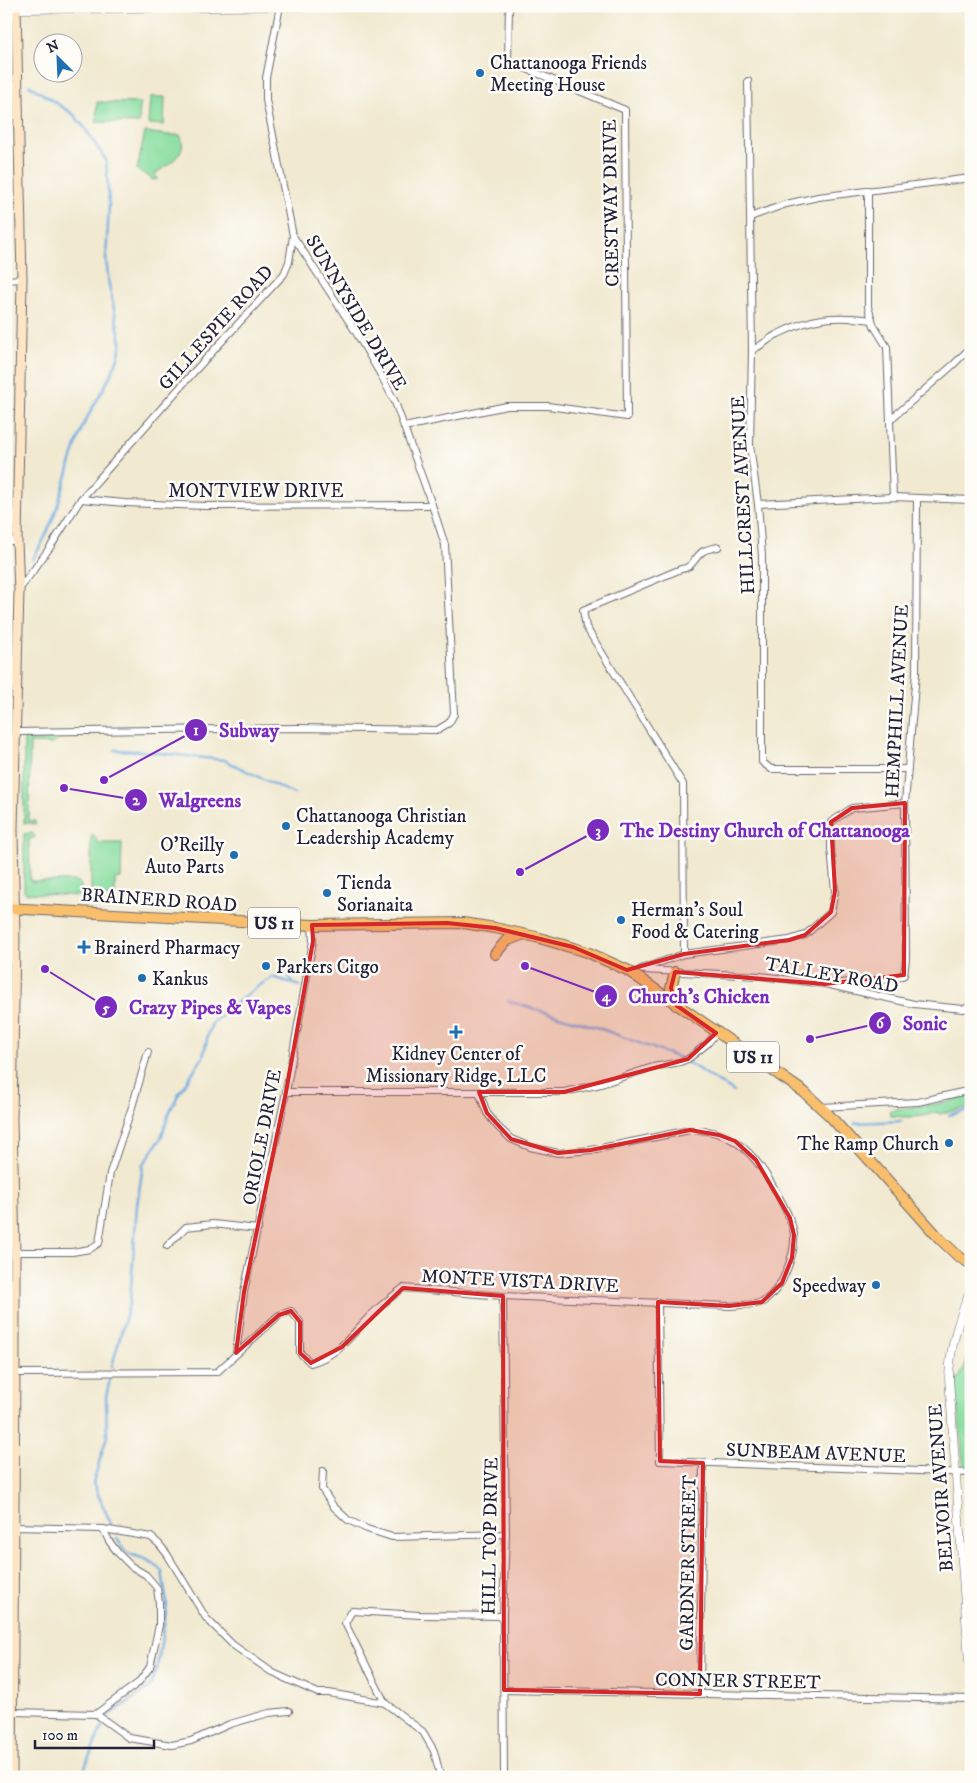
<svg xmlns="http://www.w3.org/2000/svg" width="977" height="1783" font-family="'IM FELL DW Pica',serif">
  <style>
    .green { fill: #89dea0; stroke: #56806e }
    .lines { fill: none; stroke-linecap: round; stroke-linejoin: round }
    .stream { stroke: #6fabe0; stroke-width: 2.5 }
    .minor-casing { stroke: #6a686f; stroke-width: 8 }
    .tertiary-casing { stroke: #6a686f; stroke-width: 9 }
    .secondary-casing { stroke: #6a686f; stroke-width: 11 }
    .primary-casing { stroke: #6a686f; stroke-width: 12 }
    .minor { stroke: #fff; stroke-width: 6 }
    .tertiary { stroke: #fff; stroke-width: 8 }
    .secondary { stroke: #fde5c5; stroke-width: 9 }
    .primary { stroke: #f9bf6d; stroke-width: 10 }
    .marked { fill: #d62828; fill-opacity: 0.2; stroke: #d62828; stroke-width: 4; stroke-linejoin: round }
    .poi-dot { fill: #1f6fb2; stroke: #fdfcf7; stroke-width: 2 }
    .labels { text-anchor: middle; stroke-width: 5; stroke-linejoin: round; paint-order: stroke }
    .shield { fill: #fdfcf7; stroke: #646373; stroke-width: 1 }
    .shield-label { font-size: 18px; font-weight: bold; fill: #22223b }
    .poi-label { font-size: 19px; fill: #22223b; stroke: #fdfcf7; text-anchor: start }
    .street-label { font-size: 19px; fill: #22223b; stroke: #fdfcf7 }
    .leader { fill: none; stroke: #7b2cbf; stroke-width: 2 }
    .callout-dot { fill: #7b2cbf; stroke: #fdfcf7; stroke-width: 2 }
    .mark-label { font-size: 15px; text-anchor: middle; font-weight: bold; fill: #fff }
    .callout-label { font-size: 20px; text-anchor: middle; font-weight: bold; fill: #7b2cbf; stroke: #fdfcf7; stroke-width: 5; stroke-linejoin: round; paint-order: stroke }
  </style>
  <rect width="100%" height="100%" fill="#fdfcf7"/>
  <filter id="ink" filterUnits="userSpaceOnUse"><feTurbulence type="fractalNoise" baseFrequency=".02" numOctaves="2"/><feDisplacementMap in="SourceGraphic" scale="10" xChannelSelector="R" yChannelSelector="G"/><feConvolveMatrix kernelMatrix="1 2 1 2 8 2 1 2 1" color-interpolation-filters="sRGB"/></filter>
  <filter id="wash" filterUnits="userSpaceOnUse"><feTurbulence type="fractalNoise" baseFrequency=".0096" numOctaves="4" result="noise"/><feDisplacementMap in="SourceGraphic" scale="20" xChannelSelector="R" yChannelSelector="G"/><feGaussianBlur stdDeviation="1.12" result="paint"/><feColorMatrix in="noise" values="0 0 0 0 0 0 0 0 0 0 0 0 0 0 0 0 0 1.4 0 .05"/><feComposite in="paint" operator="in"/></filter>
  <g filter="url(#wash)">
    <rect width="100%" height="100%" fill="#f1e9d0"/>
    <g class="green">
      <polygon points="150,97 165,97 164,125 148,124"/>
      <polygon points="97,102 140,103 139,123 96,122"/>
      <path d="M145,132L168,135H180C190,153 167,165 155,174L158,179L152,180L150,177L137,170Z"/>
      <polygon points="24,738 56,738 56,742 52,744 30,743 29,821 35,821 36,824 24,823"/>
      <polygon points="32,833 35,836 34,838 29,839 30,881 73,881 79,882 81,886 80,896 26,893 24,891 24,834"/>
      <polygon points="93,834 98,843 122,843 121,878 115,879 115,896 91,896 91,837"/>
      <path d="M971,1095V1106L968,1107L940,1114L936,1112C923,1119 905,1117 891,1116L890,1110L949,1102Z"/>
      <path d="M971,1343V1470L965,1467L963,1463L956,1381C966,1369 968,1358 971,1343Z"/>
    </g>
    <g class="lines">
      <g class="stream">
        <path d="M29,85L73,114L84,127L106,160L109,205L106,259L109,285L121,342C120,368 94,402 83,426C79,435 76,446 73,455C62,491 53,529 32,560"/>
        <polyline points="115,750 140,751 224,760 294,794"/>
        <polyline points="286,961 288,974 293,984"/>
        <polyline points="508,1001 596,1027 682,1059"/>
        <polyline points="687,1062 734,1092"/>
        <polyline points="949,1115 971,1109"/>
        <polyline points="855,1123 902,1121"/>
        <polyline points="112,1366 130,1301 137,1205 143,1165 161,1138 170,1111 179,1093 203,1057 208,1035 212,1023 254,989 273,977 300,986"/>
        <polyline points="110,1379 106,1397 107,1436 93,1483 111,1524"/>
        <path d="M108,1716L150,1687L157,1669L167,1605L162,1571C159,1569 156,1565 153,1563C136,1552 128,1561 117,1538"/>
        <polyline points="83,1777 86,1764 102,1727"/>
      </g>
    </g>
  </g>
  <g filter="url(#ink)">
    <g class="lines">
      <defs>
        <g id="minor">
          <polyline points="6,8 16,9"/>
          <polyline points="748,81 752,350 750,445 758,504 762,556 762,762 771,769 907,769"/>
          <polyline points="868,190 868,307 874,326 887,347 893,497"/>
          <polyline points="750,217 786,204 818,197 971,178"/>
          <polyline points="6,280 22,279"/>
          <path d="M752,350C762,346 769,338 778,334C812,317 835,315 872,320"/>
          <polyline points="891,419 953,365 971,347"/>
          <polyline points="404,427 507,406 548,406 627,417 625,110 508,61 509,6"/>
          <polyline points="81,499 125,503 206,506 432,505"/>
          <polyline points="758,504 893,497 971,500"/>
          <polyline points="6,541 17,541"/>
          <polyline points="19,590 51,546 81,499 191,375 284,274 289,262 293,236 266,100 266,78 280,6"/>
          <polyline points="16,732 296,728 437,730 449,723 454,714 445,545 432,505 395,402 382,377 354,329 293,236"/>
          <path d="M684,954L683,784L586,627L583,610L681,569C693,568 693,559 702,552C706,549 713,548 718,547"/>
          <polyline points="641,969 684,954 789,940 805,935 831,912 835,891 831,848 831,822 852,808 905,803"/>
          <polyline points="643,970 760,976 825,984 914,1004 963,1009 971,1007"/>
          <polyline points="825,984 895,979 904,975 906,959 905,803 916,673 917,499"/>
          <polyline points="286,1092 564,1092 601,1084 653,1067 680,1062 688,1059 707,1044 716,1033"/>
          <polyline points="822,1107 918,1102 971,1090"/>
          <polyline points="167,1246 186,1227 213,1224 258,1229"/>
          <polyline points="15,1252 72,1252 90,1249 99,1243 110,1173 132,1107 148,1052"/>
          <polyline points="503,1296 506,1534 503,1616 504,1777"/>
          <polyline points="658,1302 660,1461 971,1473"/>
          <polyline points="236,1353 244,1292 286,1092 313,941 312,925"/>
          <path d="M15,1373L217,1372L279,1315L291,1311L300,1322V1353L311,1363C342,1353 351,1334 373,1313C382,1304 393,1296 403,1288L503,1296L729,1306C737,1305 757,1305 763,1302C773,1295 782,1283 786,1272C801,1236 794,1226 777,1193C758,1158 735,1128 690,1130L591,1150L558,1153L530,1147L511,1139L498,1127L487,1113L479,1092"/>
          <polyline points="323,1471 322,1489 333,1506 348,1520 367,1529 392,1537 506,1534"/>
          <polyline points="14,1527 103,1529 151,1537 159,1544 167,1554 206,1618 233,1645 273,1673 318,1693 329,1693 385,1703 423,1732 434,1751 439,1771 439,1777"/>
          <polyline points="504,1690 971,1699"/>
          <polyline points="700,1694 703,1463"/>
          <polyline points="385,1703 345,1623 352,1611 420,1615 503,1616"/>
          <polyline points="12,1712 96,1714 138,1683 150,1667 159,1625 159,1603 157,1588 146,1575 131,1566 118,1553 109,1541 103,1529"/>
          <polyline points="96,1714 129,1738 172,1745 191,1741 230,1724 269,1713 289,1711"/>
        </g>
        <g id="tertiary">
          <polyline points="936,6 971,7"/>
          <polyline points="16,9 305,6"/>
          <path d="M971,1288C959,1319 950,1345 949,1378L971,1689"/>
        </g>
        <polyline id="secondary" points="12,1777 15,1373 15,1252 12,1120 15,939 13,829 19,591 17,541 22,279 16,6"/>
        <g id="primary">
          <polyline points="6,908 312,925 463,923 495,928 536,937 587,952 627,970 804,1092 829,1115 940,1239 958,1256 971,1264"/>
          <polyline points="495,954 506,941 521,935"/>
          <polyline points="675,972 671,988 676,1005"/>
        </g>
      </defs>
      <use href="#minor" class="minor-casing"/>
      <use href="#tertiary" class="tertiary-casing"/>
      <use href="#secondary" class="secondary-casing"/>
      <use href="#primary" class="primary-casing"/>
      <use href="#minor" class="minor"/>
      <use href="#tertiary" class="tertiary"/>
      <use href="#secondary" class="secondary"/>
      <use href="#primary" class="primary"/>
    </g>
  </g>
  <path class="marked" d="M905,803L904,975L825,984L675,972L671,988L676,1005L716,1033L688,1059L564,1092H479L487,1113L511,1139L558,1153L591,1150L690,1130L719,1135L735,1141L756,1160L790,1218L794,1235L792,1258L782,1283L762,1302L729,1306L658,1302L660,1461L703,1463L700,1694L504,1690L503,1296L403,1288L342,1347L311,1363L300,1353V1322L291,1311L279,1315L236,1353L244,1292L286,1092L313,941L312,925L447,923L495,928L573,947L627,970L684,954L789,940L805,935L831,912L835,891L831,822L852,808Z"/>
  <g class="poi-dot">
    <circle cx="480" cy="73" r="5"/>
    <circle cx="286" cy="826" r="5"/>
    <circle cx="234" cy="855" r="5"/>
    <circle cx="327" cy="893" r="5"/>
    <circle cx="621" cy="920" r="5"/>
    <path d="M81.5 939.5h5v5h5v5h-5v5h-5v-5h-5v-5h5z"/>
    <circle cx="266" cy="966" r="5"/>
    <circle cx="142" cy="978" r="5"/>
    <path d="M453.5 1024.5h5v5h5v5h-5v5h-5v-5h-5v-5h5z"/>
    <circle cx="949" cy="1143" r="5"/>
    <circle cx="876" cy="1285" r="5"/>
  </g>
  <g class="labels">
    <g class="shield">
      <rect x="248" y="907.5" width="52" height="31" rx="4"/>
      <rect x="727" y="1041.5" width="52" height="31" rx="4"/>
    </g>
    <g class="shield-label">
      <text x="274" y="929">US 11</text>
      <text x="753" y="1063">US 11</text>
    </g>
    <g class="poi-label">
      <text x="490" y="69">Chattanooga Friends<tspan x="490" dy="22">Meeting House</tspan></text>
      <text x="296" y="822">Chattanooga Christian<tspan x="296" dy="22">Leadership Academy</tspan></text>
      <text x="224" y="851" text-anchor="end">O'Reilly<tspan x="224" dy="22">Auto Parts</tspan></text>
      <text x="337" y="889">Tienda<tspan x="337" dy="22">Sorianaita</tspan></text>
      <text x="631" y="916">Herman's Soul<tspan x="631" dy="22">Food &amp; Catering</tspan></text>
      <text x="94" y="954">Brainerd Pharmacy</text>
      <text x="276" y="973">Parkers Citgo</text>
      <text x="152" y="985">Kankus</text>
      <text x="456" y="1060" text-anchor="middle">Kidney Center of<tspan x="456" dy="22">Missionary Ridge, LLC</tspan></text>
      <text x="939" y="1150" text-anchor="end">The Ramp Church</text>
      <text x="866" y="1292" text-anchor="end">Speedway</text>
    </g>
    <g class="street-label">
      <text transform="translate(610 203) rotate(-91)" y="7">CRESTWAY DRIVE</text>
      <text transform="translate(357 312) rotate(59)" y="7">SUNNYSIDE DRIVE</text>
      <text transform="translate(215 327) rotate(-48)" y="7">GILLESPIE ROAD</text>
      <text x="256" y="497">MONTVIEW DRIVE</text>
      <text transform="translate(742 495) rotate(-93)" y="7">HILLCREST AVENUE</text>
      <text transform="translate(896 701) rotate(-87)" y="7">HEMPHILL AVENUE</text>
      <text transform="translate(159 899) rotate(4)" y="7">BRAINERD ROAD</text>
      <text transform="translate(832 974) rotate(10)" y="7">TALLEY ROAD</text>
      <text transform="translate(261 1137) rotate(-79)" y="7">ORIOLE DRIVE</text>
      <text transform="translate(520 1280) rotate(3)" y="7">MONTE VISTA DRIVE</text>
      <text transform="translate(816 1452) rotate(2)" y="7">SUNBEAM AVENUE</text>
      <text transform="translate(940 1488) rotate(-94)" y="7">BELVOIR AVENUE</text>
      <text transform="translate(489 1536) rotate(-89)" y="7">HILL TOP DRIVE</text>
      <text transform="translate(687 1563) rotate(-89)" y="7">GARDNER STREET</text>
      <text transform="translate(738 1680) rotate(1)" y="7">CONNER STREET</text>
    </g>
  </g>
  <path class="leader" d="M104 780L196 730M64 788L136 800M520 872L598 830M525 966L606 996M45 969L106 1007M810 1039L880 1023"/>
  <g class="callout-dot">
    <circle cx="104" cy="780" r="5"/>
    <circle cx="64" cy="788" r="5"/>
    <circle cx="520" cy="872" r="5"/>
    <circle cx="525" cy="966" r="5"/>
    <circle cx="45" cy="969" r="5"/>
    <circle cx="810" cy="1039" r="5"/>
    <circle cx="196" cy="730" r="12"/>
    <circle cx="136" cy="800" r="12"/>
    <circle cx="598" cy="830" r="12"/>
    <circle cx="606" cy="996" r="12"/>
    <circle cx="106" cy="1007" r="12"/>
    <circle cx="880" cy="1023" r="12"/>
  </g>
  <g class="mark-label">
    <text x="196" y="735">1</text>
    <text x="136" y="805">2</text>
    <text x="598" y="836">3</text>
    <text x="606" y="1001">4</text>
    <text x="106" y="1013">5</text>
    <text x="880" y="1028">6</text>
  </g>
  <g class="callout-label">
    <text x="249" y="737">Subway</text>
    <text x="200" y="807">Walgreens</text>
    <text x="765" y="837">The Destiny Church of Chattanooga</text>
    <text x="699" y="1003">Church's Chicken</text>
    <text x="210" y="1014">Crazy Pipes &amp; Vapes</text>
    <text x="925" y="1030">Sonic</text>
  </g>
  <rect width="977" height="1783" fill="none" stroke="#fdfcf7" stroke-width="25"/>
  <g transform="translate(58 58) rotate(336)"><circle r="24" fill="#fdfcf7" stroke="#a5a5ac"/>
  <path d="M0-4L9 19L0 12L-9 19Z" fill="#1f6fb2"/>
  <text y="-8" font-size="14" font-weight="bold" text-anchor="middle" fill="#22223b">N</text>
  </g>
  <path d="M35 1740v8h119v-8" fill="none" stroke="#22223b" stroke-width="2.5"/>
  <text x="42" y="1740" font-size="15" fill="#22223b" stroke="#fdfcf7" stroke-width="4" paint-order="stroke">100 m</text>
</svg>
